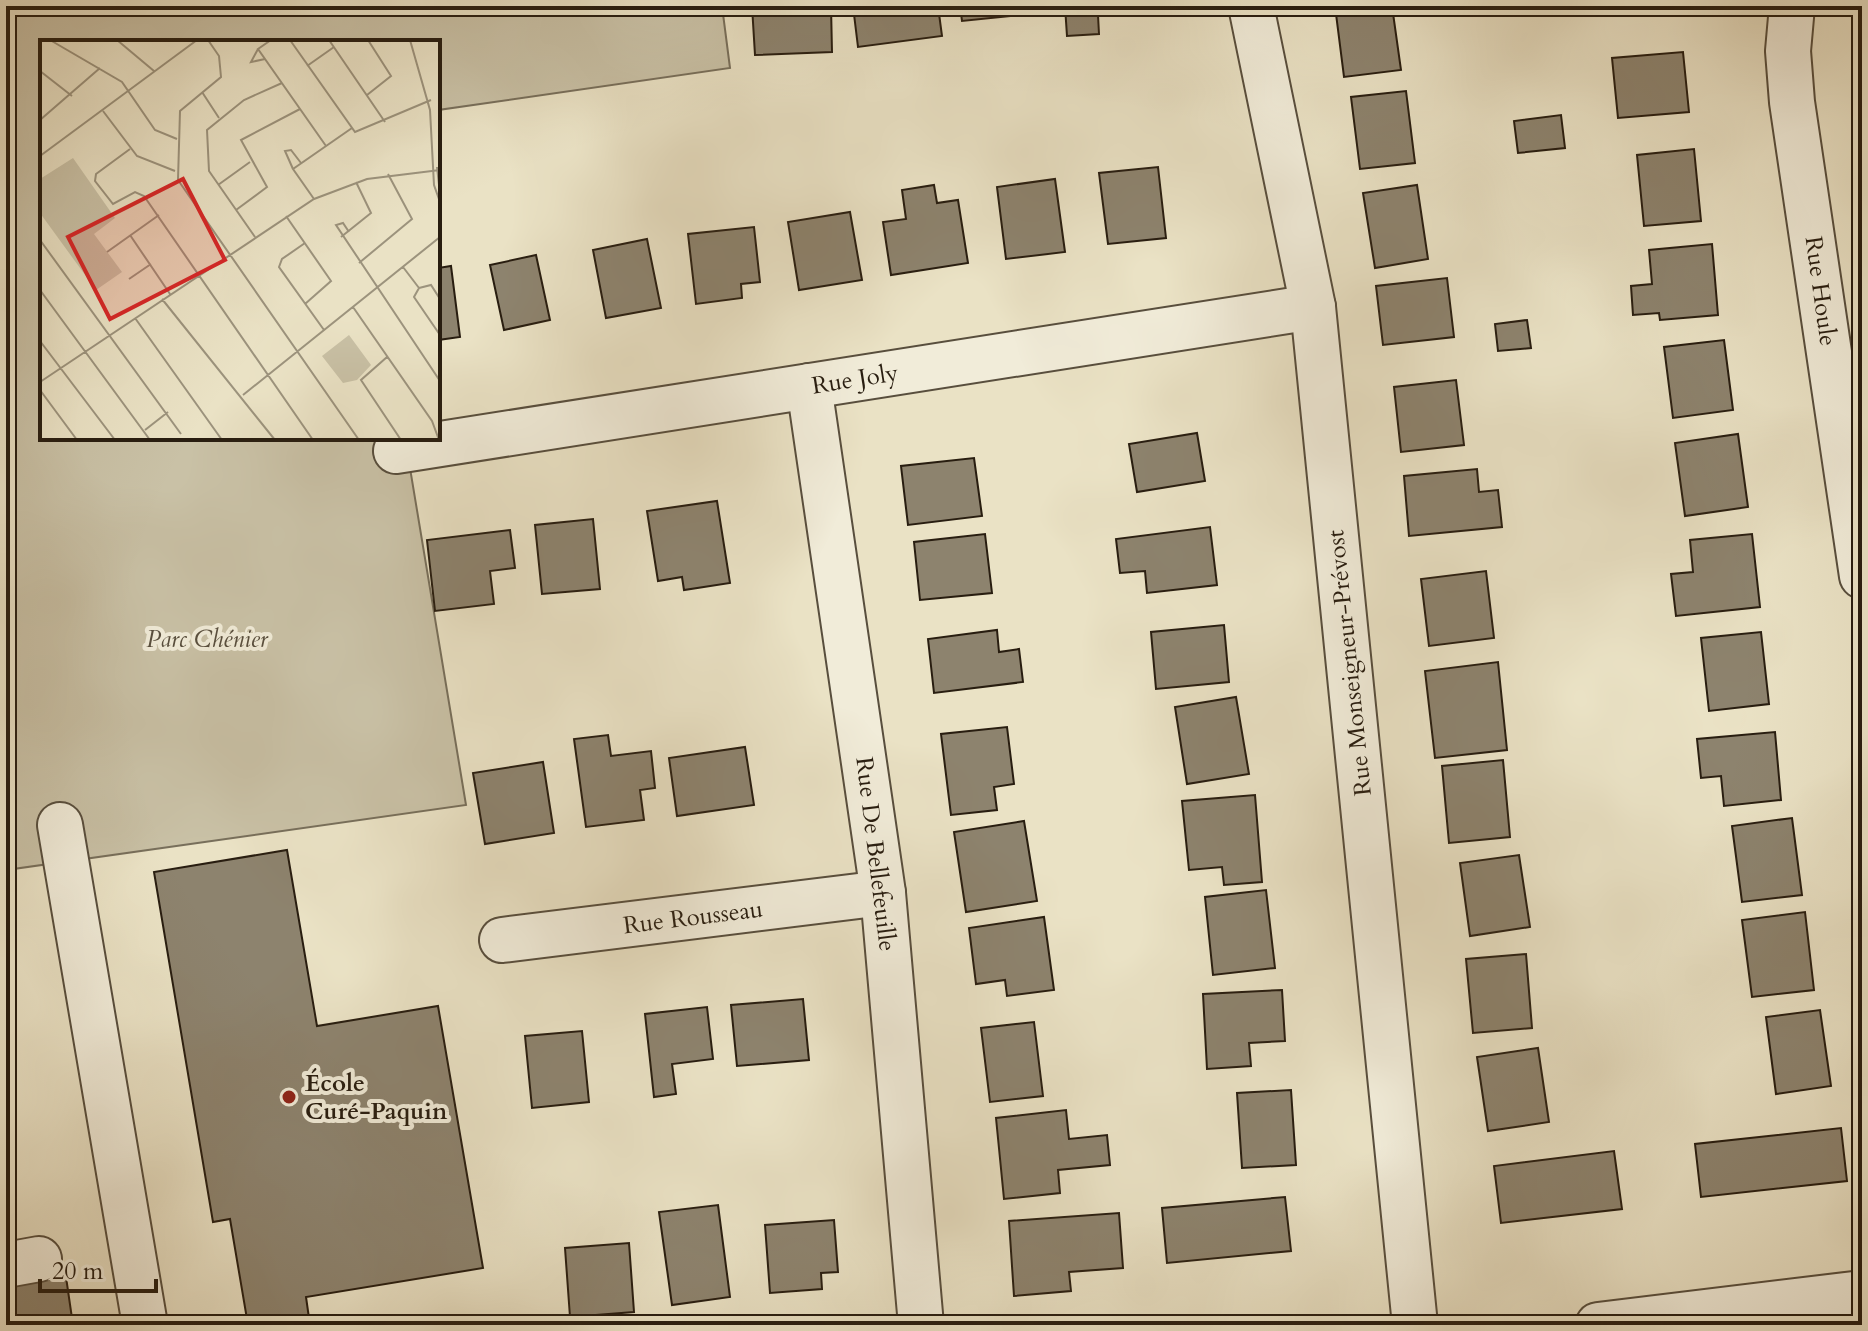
<svg xmlns="http://www.w3.org/2000/svg" width="1868" height="1331" font-family="Cardo,serif">
  <style>
    .green { fill: #c9c1a6; stroke: #786f5b; stroke-width: 2 }
    .building { fill: #8d836e; stroke: #281d10; stroke-width: 2 }
    .lines { fill: none; stroke-linecap: round; stroke-linejoin: round }
    .minor-casing { stroke: #584e3d; stroke-width: 48 }
    .minor { stroke: #f1ecd9; stroke-width: 44 }
    .poi-dot { fill: #8f2418; stroke: #f1ecd9; stroke-width: 3 }
    .labels { text-anchor: middle; stroke-width: 8; stroke-linejoin: round; paint-order: stroke }
    .street-label { font-size: 24px; fill: #281d10; stroke: #f1ecd9 }
    .park-label { font-size: 24px; font-style: italic; fill: #584e3d; stroke: #f1ecd9 }
    .poi-label { font-size: 24px; font-weight: bold; fill: #281d10; stroke: #f1ecd9; text-anchor: start }
    .inset-road { fill: none; stroke: #9c937d; stroke-width: 2 }
    .view { fill: #d62828; fill-opacity: 0.15; stroke: #d62828; stroke-width: 4 }
    .inset-edge { fill: none; stroke: #281d10; stroke-width: 4 }
  </style>
  <rect width="100%" height="100%" fill="#eae2c5"/>
  <filter id="stains"><feTurbulence type="fractalNoise" baseFrequency=".0025" numOctaves="4"/><feColorMatrix values="0 0 0 0 .2 0 0 0 0 .09 0 0 0 0 .02 0 0 0 .5 -.17"/></filter>
  <radialGradient id="worn" r=".72"><stop offset=".6" stop-color="#630" stop-opacity="0"/><stop offset="1" stop-color="#630" stop-opacity=".3"/></radialGradient>
  <polygon class="green" points="6,6 722,6 730,68 438,110 438,42 42,42 42,438 405,438 466,805 13,869 6,823"/>
  <g class="building">
    <polygon points="752,6 831,6 832,52 755,55"/>
    <polygon points="853,6 938,6 942,36 858,47"/>
    <polygon points="960,6 1040,6 1040,13 962,21"/>
    <polygon points="1065,6 1136,6 1136,12 1098,15 1099,34 1067,36"/>
    <polygon points="1335,6 1392,6 1401,70 1344,77"/>
    <polygon points="1683,52 1689,112 1618,118 1612,58"/>
    <polygon points="1406,91 1415,163 1360,169 1351,97"/>
    <polygon points="1561,115 1565,148 1518,153 1514,121"/>
    <polygon points="1694,149 1701,221 1644,226 1637,155"/>
    <polygon points="1158,167 1166,238 1108,244 1099,173"/>
    <polygon points="1055,179 1065,252 1006,259 997,187"/>
    <polygon points="934,185 937,203 958,200 968,263 891,275 883,222 906,219 902,190"/>
    <polygon points="1417,185 1428,259 1375,268 1363,193"/>
    <polygon points="850,212 862,280 799,290 788,222"/>
    <polygon points="754,227 760,282 741,284 742,298 696,304 688,234"/>
    <polygon points="647,239 661,308 606,318 593,250"/>
    <polygon points="1712,244 1718,315 1660,320 1659,313 1633,315 1631,286 1652,284 1649,250"/>
    <polygon points="536,255 550,320 504,330 490,265"/>
    <polygon points="451,266 460,337 438,340 438,268"/>
    <polygon points="1447,278 1454,337 1383,345 1376,286"/>
    <polygon points="1527,320 1531,348 1498,351 1495,324"/>
    <polygon points="1724,340 1733,410 1673,418 1664,347"/>
    <polygon points="1456,380 1464,445 1401,452 1394,387"/>
    <polygon points="1197,433 1205,481 1137,492 1129,444"/>
    <polygon points="1738,434 1748,507 1685,516 1675,443"/>
    <polygon points="974,458 982,516 908,525 901,466"/>
    <polygon points="1477,469 1479,492 1498,490 1502,527 1409,536 1404,476"/>
    <polygon points="717,501 730,583 684,590 682,577 658,581 647,511"/>
    <polygon points="593,519 600,589 542,594 535,525"/>
    <polygon points="1210,527 1217,585 1147,593 1145,571 1120,573 1116,539"/>
    <polygon points="510,530 515,568 490,571 494,604 435,611 427,540"/>
    <polygon points="985,534 992,593 920,600 914,542"/>
    <polygon points="1752,534 1760,607 1676,616 1671,574 1693,572 1690,540"/>
    <polygon points="1486,571 1494,638 1429,646 1421,579"/>
    <polygon points="1224,625 1229,682 1156,689 1151,632"/>
    <polygon points="997,630 999,652 1019,649 1023,682 934,693 928,639"/>
    <polygon points="1761,632 1769,704 1709,711 1701,638"/>
    <polygon points="1498,662 1507,750 1435,758 1425,671"/>
    <polygon points="1236,697 1249,774 1187,784 1175,707"/>
    <polygon points="1007,727 1014,784 994,787 997,810 951,815 941,734"/>
    <polygon points="1775,732 1781,800 1724,806 1721,776 1701,778 1697,739"/>
    <polygon points="608,735 611,756 651,751 655,788 640,790 644,820 586,827 574,739"/>
    <polygon points="745,747 754,805 677,816 669,758"/>
    <polygon points="1503,760 1510,837 1449,843 1442,766"/>
    <polygon points="543,762 554,833 485,844 473,773"/>
    <polygon points="1255,795 1262,882 1224,885 1222,867 1189,870 1182,801"/>
    <polygon points="1792,818 1802,895 1742,902 1732,826"/>
    <polygon points="1024,821 1037,901 966,912 954,832"/>
    <polygon points="287,850 317,1026 438,1006 483,1268 306,1297 310,1325 248,1325 230,1219 213,1222 154,872"/>
    <polygon points="1519,855 1530,927 1470,936 1460,863"/>
    <polygon points="1266,890 1275,968 1213,975 1205,897"/>
    <polygon points="1805,912 1814,990 1752,997 1742,920"/>
    <polygon points="1044,917 1054,990 1007,996 1005,980 976,984 969,928"/>
    <polygon points="1526,954 1532,1028 1473,1033 1466,959"/>
    <polygon points="1282,990 1285,1041 1249,1043 1251,1066 1207,1069 1203,994"/>
    <polygon points="803,999 809,1060 737,1066 731,1005"/>
    <polygon points="707,1007 713,1059 672,1064 676,1094 654,1097 645,1014"/>
    <polygon points="1820,1010 1831,1086 1776,1094 1766,1017"/>
    <polygon points="1034,1022 1043,1096 990,1102 981,1028"/>
    <polygon points="582,1031 589,1102 532,1108 525,1036"/>
    <polygon points="1538,1048 1549,1122 1488,1131 1477,1057"/>
    <polygon points="1291,1090 1296,1165 1242,1168 1237,1093"/>
    <polygon points="1066,1110 1069,1139 1107,1135 1110,1165 1058,1170 1060,1193 1004,1199 996,1118"/>
    <polygon points="1841,1128 1847,1181 1701,1197 1695,1144"/>
    <polygon points="1614,1151 1622,1209 1501,1223 1494,1166"/>
    <polygon points="6,1162 12,1200 6,1201"/>
    <polygon points="1285,1197 1291,1251 1167,1263 1162,1208"/>
    <polygon points="718,1205 730,1297 672,1305 659,1212"/>
    <polygon points="1119,1213 1123,1268 1069,1272 1071,1291 1014,1296 1009,1221"/>
    <polygon points="834,1220 838,1272 821,1273 822,1289 770,1293 765,1225"/>
    <polygon points="629,1243 634,1312 570,1317 565,1248"/>
    <polygon points="66,1277 73,1325 6,1325 6,1286"/>
  </g>
  <g class="lines">
    <defs>
      <g id="minor">
        <polyline points="1251,6 1313,307 1415,1325"/>
        <polyline points="1792,6 1788,51 1792,102 1862,576"/>
        <polyline points="809,386 883,893 921,1325"/>
        <polyline points="396,451 1313,307"/>
        <polyline points="60,825 145,1325"/>
        <polyline points="502,940 883,893"/>
        <polyline points="6,1265 39,1259"/>
        <polyline points="1598,1325 1862,1293"/>
      </g>
    </defs>
    <use href="#minor" class="minor-casing"/>
    <use href="#minor" class="minor"/>
  </g>
  <circle class="poi-dot" cx="289" cy="1097" r="8"/>
  <g class="labels">
    <g class="street-label">
      <text transform="translate(1821 291) rotate(82)" y="8">Rue Houle</text>
      <text transform="translate(855 379) rotate(-9)" y="8">Rue Joly</text>
      <text transform="translate(1349 663) rotate(-96)" y="8">Rue Monseigneur-Prévost</text>
      <text transform="translate(876 854) rotate(83)" y="8">Rue De Bellefeuille</text>
      <text transform="translate(693 917) rotate(-7)" y="8">Rue Rousseau</text>
    </g>
    <g class="park-label">
      <text x="207" y="647">Parc Chénier</text>
    </g>
    <g class="poi-label">
      <text x="305" y="1091">École<tspan x="305" dy="28">Curé-Paquin</tspan></text>
    </g>
  </g>
  <g transform="translate(40 40)">
    <rect width="400" height="400" fill="#eae2c5"/>
    <path d="M33,118L75,178L54,194L82,232L56,250L0,173V139ZM309,295L331,325L317,340L303,343L282,316Z" fill="#c9c1a6"/>
    <path class="inset-road" d="M10,0L82,42L115,90L137,99M77,0L114,31M168,0L179,16L181,37L140,71L138,140L319,400M231,0L218,9L286,106M250,0L315,92L391,60M289,0L345,82M370,0L390,70L394,145L400,162M218,9L211,22L225,19M267,26L294,7M0,31L32,56M162,52L179,78M327,55L351,36L328,0M63,71L97,116L135,131M0,80L60,28M90,109L56,134L55,141L73,164L95,152L104,156L273,400M0,116L157,0M397,127L400,154M253,129L245,111L251,110L261,123M178,145L210,122M274,159L253,129L312,88M196,170L227,147L201,100L260,69M246,176L291,241L265,264M309,192L303,183L296,185L400,341M90,195L130,254M215,197L169,131L167,90L204,60L242,43M301,197L331,173L316,142M0,200L141,394M265,203L242,219L239,227L284,290M67,212L119,175M319,223L372,179L348,134M363,227L379,248M89,239L111,224M379,248L374,257L400,295M379,248L391,245L400,259M0,250L110,400M122,259L235,400M313,267L392,381L399,400M95,278L182,400M0,301L75,400M347,317L321,340L361,400M0,342L274,159L327,139L400,130M0,350L37,400M203,355L400,197M105,390L128,372"/>
    <path class="view" d="M143,139L185,220L70,279L28,197Z"/>
    <rect width="400" height="400" class="inset-edge"/>
  </g>
  <rect width="1868" height="1331" fill="none" stroke="#eae2c5" stroke-width="32"/>
  <rect x="8" y="8" width="1852" height="1315" fill="none" stroke="#281d10" stroke-width="4"/>
  <rect x="16" y="16" width="1836" height="1299" fill="none" stroke="#281d10" stroke-width="2"/>
  <path d="M40 1279v12h116v-12" fill="none" stroke="#281d10" stroke-width="4"/>
  <text x="52" y="1279" font-size="24" fill="#281d10" stroke="#f1ecd9" stroke-width="6" paint-order="stroke">20 m</text>
  <rect width="100%" height="100%" filter="url(#stains)"/>
  <rect width="100%" height="100%" fill="url(#worn)"/>
</svg>
